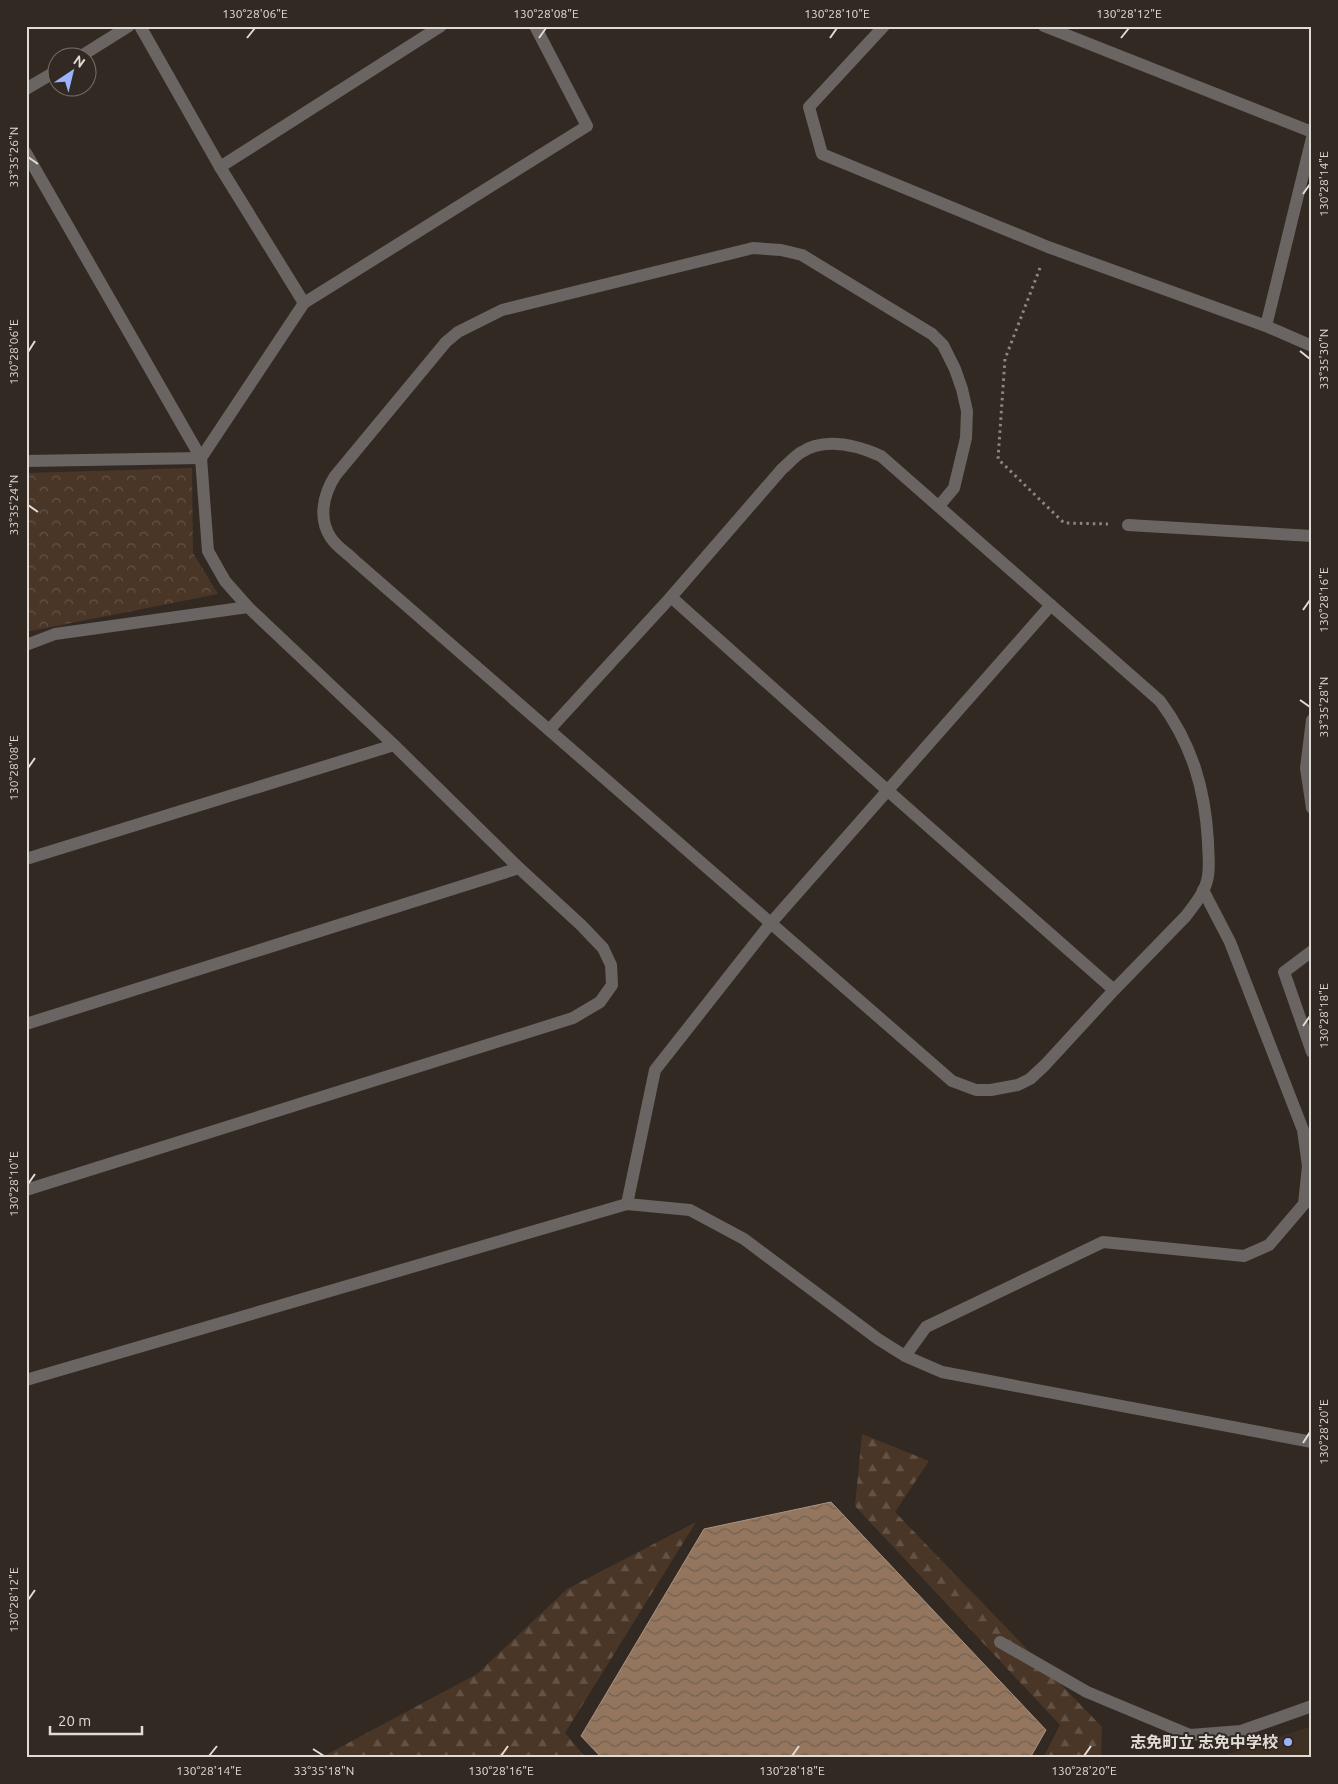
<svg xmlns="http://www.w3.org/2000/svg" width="1338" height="1784" font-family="Ubuntu,'Noto Sans JP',sans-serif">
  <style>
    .built { fill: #3f3024 }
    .forest { fill: url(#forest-firs) }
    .park { fill: url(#park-crowns) }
    .water { fill: url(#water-waves); stroke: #ab9482 }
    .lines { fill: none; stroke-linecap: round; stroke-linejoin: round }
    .path { stroke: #8d8680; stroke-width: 3; stroke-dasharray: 2.5 4; stroke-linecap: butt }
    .minor { stroke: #6a6562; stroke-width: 12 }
    .ticks { fill: none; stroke: #e1dbd6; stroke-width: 2 }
    .poi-dot { fill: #9cb4fd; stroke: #322922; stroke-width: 2 }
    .labels { text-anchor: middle; stroke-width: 4; stroke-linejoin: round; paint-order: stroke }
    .poi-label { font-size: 16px; font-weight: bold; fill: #e1dbd6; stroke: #322922; text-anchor: end }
    .neatline { fill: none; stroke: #e1dbd6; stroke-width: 2 }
    .ticks-label { font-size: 12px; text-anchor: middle; fill: #e1dbd6 }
  </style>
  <defs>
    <pattern id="forest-firs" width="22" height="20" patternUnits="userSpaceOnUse" patternTransform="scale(1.25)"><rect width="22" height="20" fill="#493627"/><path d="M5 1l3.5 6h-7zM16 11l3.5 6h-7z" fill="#635246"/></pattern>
    <pattern id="park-crowns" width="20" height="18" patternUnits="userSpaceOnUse" patternTransform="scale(1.25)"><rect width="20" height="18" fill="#493627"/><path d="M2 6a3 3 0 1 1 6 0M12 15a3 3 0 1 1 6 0" fill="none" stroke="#635246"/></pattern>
    <pattern id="water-waves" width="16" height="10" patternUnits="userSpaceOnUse" patternTransform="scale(1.25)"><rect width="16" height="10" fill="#94765e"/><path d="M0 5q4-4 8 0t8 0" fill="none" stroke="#746152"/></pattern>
  </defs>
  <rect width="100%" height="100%" fill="#322922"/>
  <polygon class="built" points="1312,1726 1312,1758 1216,1758"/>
  <g class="forest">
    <polygon points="862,1434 929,1461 895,1512 1102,1727 1101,1758 1043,1758 1060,1725 855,1506"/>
    <polygon points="696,1522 565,1733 586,1758 320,1758 477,1674 567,1589"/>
  </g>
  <polygon class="park" points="192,468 193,553 218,594 26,632 26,473"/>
  <polygon class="water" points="831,1502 1046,1730 1030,1758 602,1758 581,1736 704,1529"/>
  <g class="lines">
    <polyline class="path" points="1040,268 1005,359 998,459 1064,523 1108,524"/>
    <g class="minor">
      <polyline points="140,26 220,167 304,303"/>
      <polyline points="884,26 809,107 822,154 1048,247 1266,326 1312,346"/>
      <polyline points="1044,26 1312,132"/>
      <polyline points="78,58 129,26"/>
      <polyline points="26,89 58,70"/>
      <polyline points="26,153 201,458 208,551 225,581 248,607 394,745 519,868 581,925 603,948 611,965 612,985 600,1002 573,1018 26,1190"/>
      <polyline points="220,167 441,26"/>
      <polyline points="1266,326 1312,138"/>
      <polyline points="201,458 304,303 587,126 535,26"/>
      <polyline points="26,461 201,458"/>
      <polyline points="1128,525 1312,536"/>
      <polyline points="671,597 887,790 1114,990"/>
      <polyline points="26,645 55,634 248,607"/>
      <polyline points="1312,720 1306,768 1312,808"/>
      <path d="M549,730L671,597L782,469C788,464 794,457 800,453C824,437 856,445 881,456L1160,701C1192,744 1205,789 1208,841C1208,852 1210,865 1208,876C1206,891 1195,904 1186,916L1114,990L1045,1065L1030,1079L1018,1085L991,1090H976L952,1081L354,560C347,553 337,547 331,538C318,519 323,495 335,476L446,342L458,332L502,310L753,248L781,250L802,255L932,334L943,345L955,369L962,389L967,411L966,438L954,488L939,506"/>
      <polyline points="26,859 394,745"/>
      <polyline points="1312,951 1284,972 1312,1052"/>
      <polyline points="26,1024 519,868"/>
      <polyline points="627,1204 655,1070 770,924 1051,605"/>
      <polyline points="905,1356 926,1327 1103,1242 1244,1256 1269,1245 1304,1204 1308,1166 1303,1130 1230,942 1203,890"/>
      <polyline points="26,1380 627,1204 690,1210 744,1239 878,1339 905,1356 942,1372 1312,1442"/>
      <polyline points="1000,1642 1087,1692 1190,1735 1241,1731 1312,1706"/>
    </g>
  </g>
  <path class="ticks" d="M247,38L255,28M539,38L546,28M830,38L837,28M1121,38L1129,28M28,157L38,164M1303,194L1310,184M1300,351L1310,359M28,352L35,341M28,505L38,512M1303,610L1310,600M1300,700L1310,707M28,768L35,758M1303,1026L1310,1016M28,1184L35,1174M1303,1443L1310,1432M28,1600L35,1590M313,1749L324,1756M209,1756L217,1746M501,1756L508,1746M792,1756L799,1746M1084,1756L1091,1746"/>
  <circle class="poi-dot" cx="1288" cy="1742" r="5"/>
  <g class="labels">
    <g class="poi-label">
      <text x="1278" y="1748">志免町立 志免中学校</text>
    </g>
  </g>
  <rect width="1338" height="1784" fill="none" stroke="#322922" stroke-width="55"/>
  <g transform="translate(72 72) rotate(35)"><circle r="24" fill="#322922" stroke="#78706a"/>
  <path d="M0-4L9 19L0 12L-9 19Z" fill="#9cb4fd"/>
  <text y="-8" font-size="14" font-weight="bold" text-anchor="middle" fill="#e1dbd6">N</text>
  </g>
  <path d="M50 1726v8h92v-8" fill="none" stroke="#e1dbd6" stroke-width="2.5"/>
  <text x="58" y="1726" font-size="15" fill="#e1dbd6" stroke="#322922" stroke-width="4" paint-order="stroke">20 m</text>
  <rect x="28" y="28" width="1282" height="1728" class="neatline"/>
  <g class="ticks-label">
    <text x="255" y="18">130°28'06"E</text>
    <text x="546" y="18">130°28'08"E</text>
    <text x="837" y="18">130°28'10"E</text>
    <text x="1129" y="18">130°28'12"E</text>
    <text transform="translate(14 157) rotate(-90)" y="4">33°35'26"N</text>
    <text transform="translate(1324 184) rotate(-90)" y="4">130°28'14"E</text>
    <text transform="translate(14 352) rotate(-90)" y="4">130°28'06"E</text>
    <text transform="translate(1324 359) rotate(-90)" y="4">33°35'30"N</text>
    <text transform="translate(14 505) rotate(-90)" y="4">33°35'24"N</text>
    <text transform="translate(1324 600) rotate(-90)" y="4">130°28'16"E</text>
    <text transform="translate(1324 707) rotate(-90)" y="4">33°35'28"N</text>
    <text transform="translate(14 768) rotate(-90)" y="4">130°28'08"E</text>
    <text transform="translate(1324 1016) rotate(-90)" y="4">130°28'18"E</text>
    <text transform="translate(14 1184) rotate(-90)" y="4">130°28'10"E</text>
    <text transform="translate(1324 1432) rotate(-90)" y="4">130°28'20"E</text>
    <text transform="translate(14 1600) rotate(-90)" y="4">130°28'12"E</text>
    <text x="209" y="1775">130°28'14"E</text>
    <text x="324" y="1775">33°35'18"N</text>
    <text x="501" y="1775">130°28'16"E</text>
    <text x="792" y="1775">130°28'18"E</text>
    <text x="1084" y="1775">130°28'20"E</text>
  </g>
</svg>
